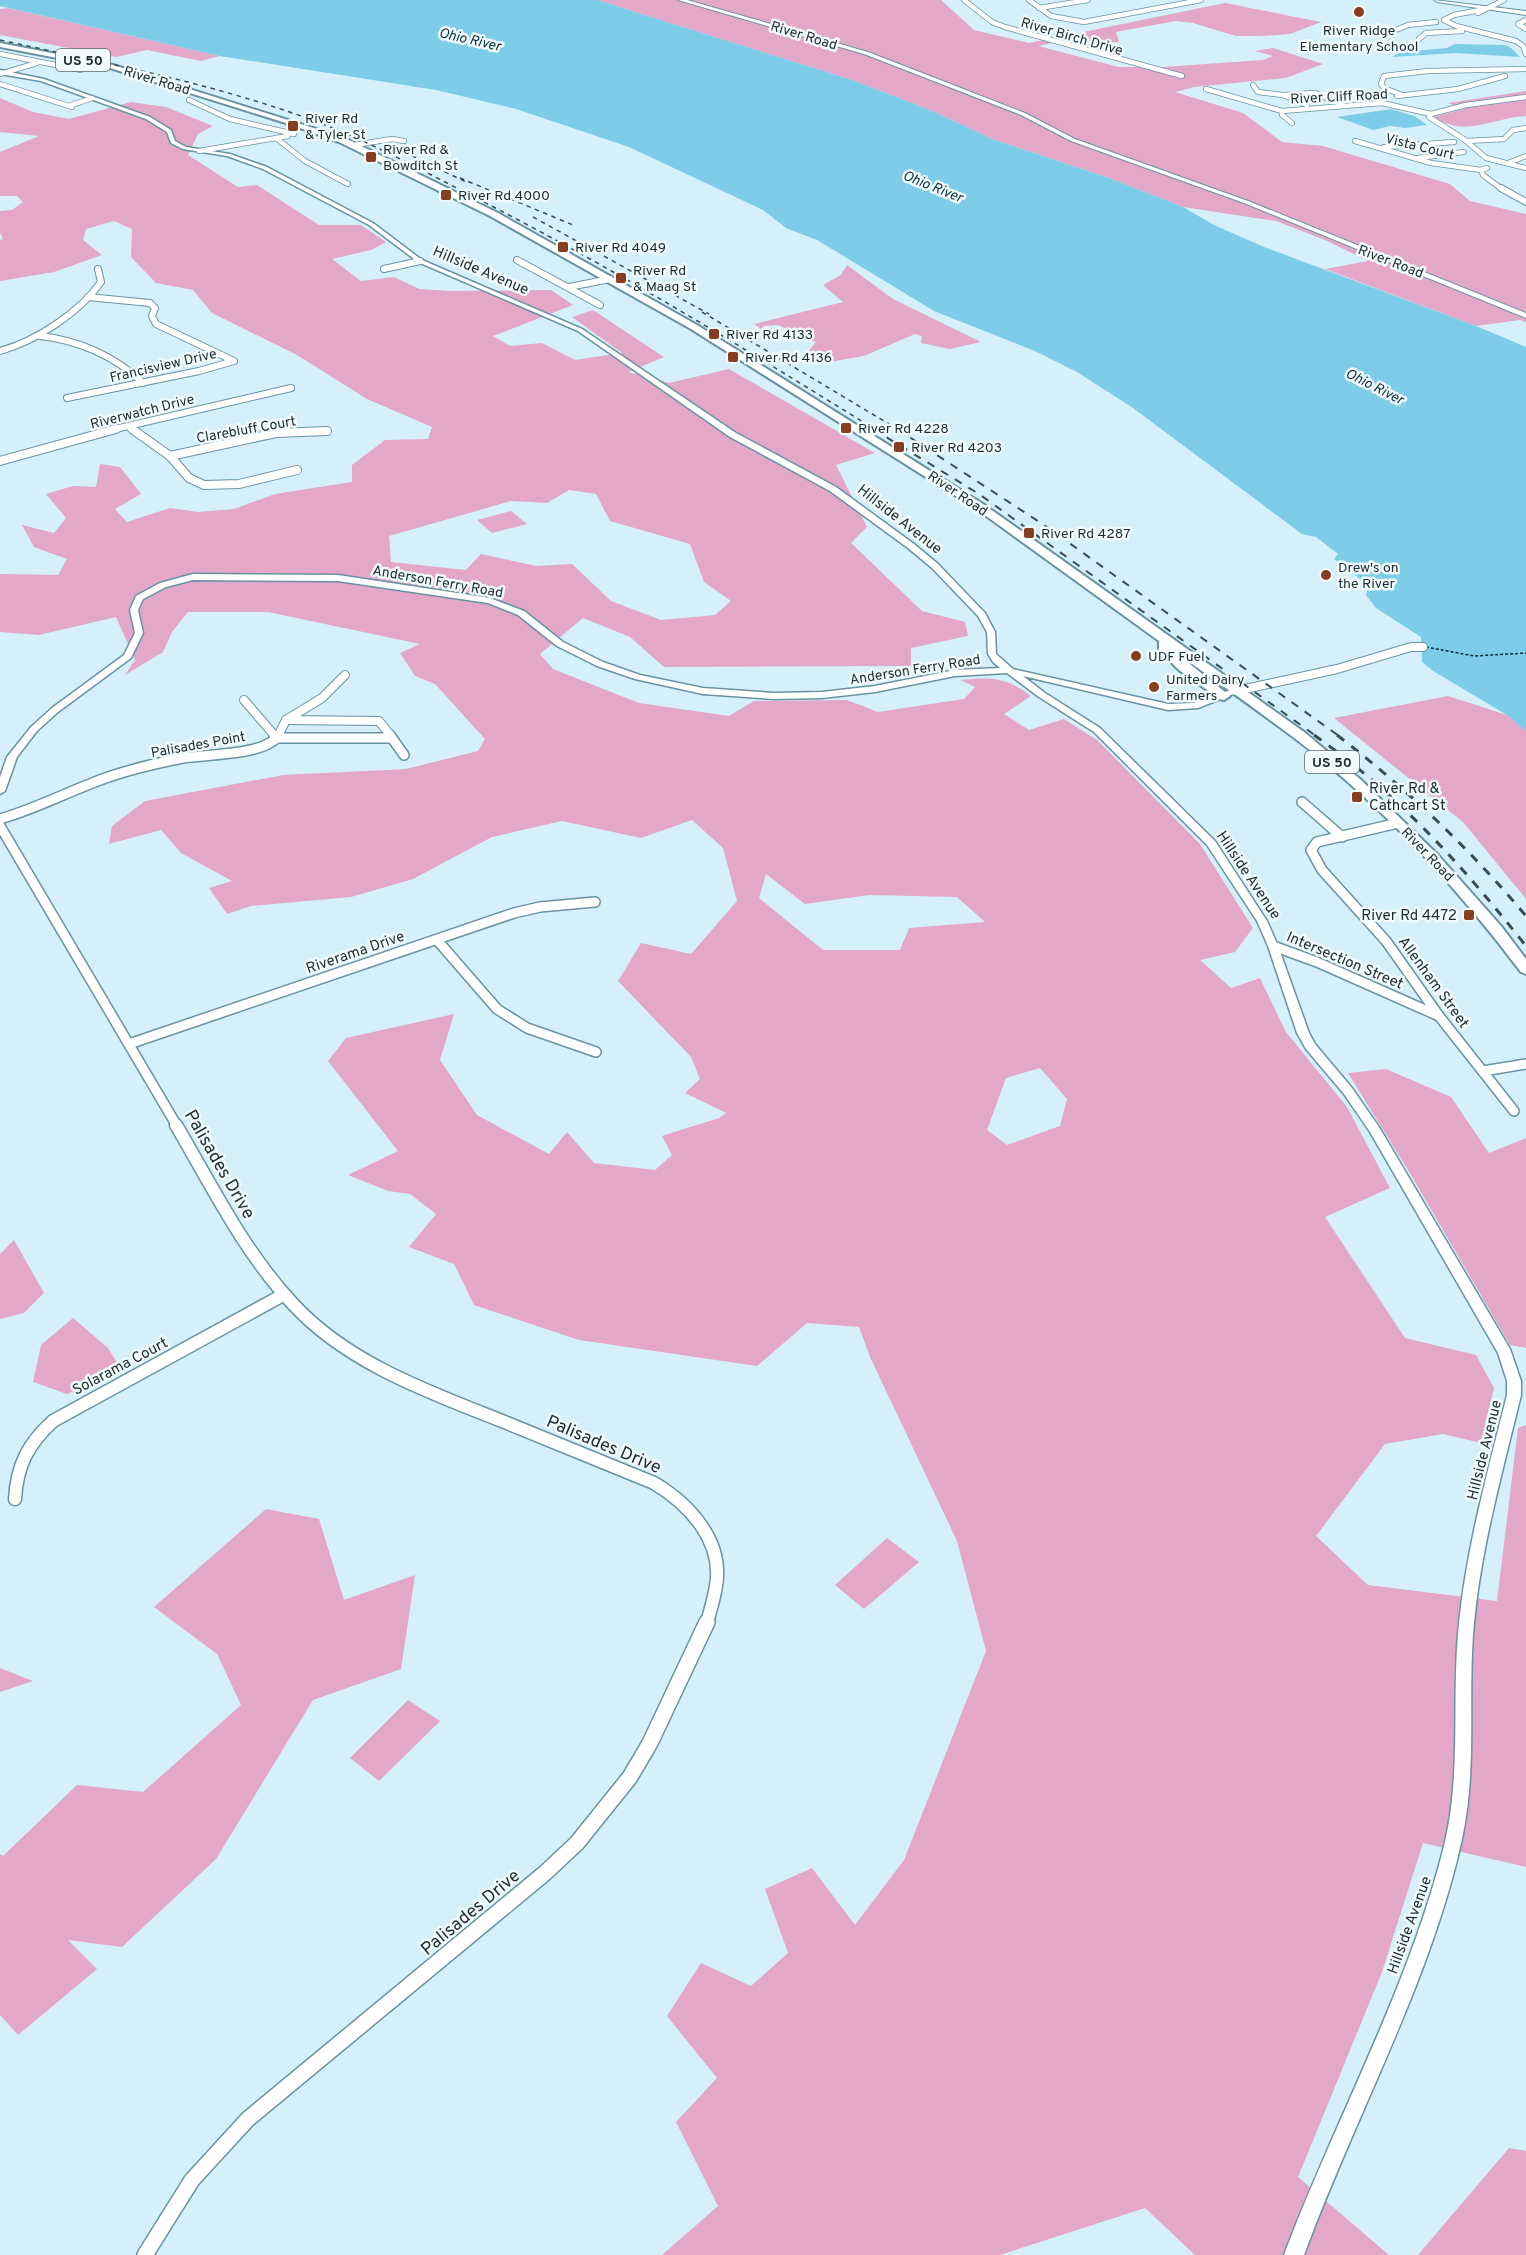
<svg xmlns="http://www.w3.org/2000/svg" width="1526" height="2255" font-family="Overpass,sans-serif">
  <style>
    .green { fill: #e3a7ca; fill-rule: evenodd }
    .water { fill: #7dcce8 }
    .lines { fill: none; stroke-linecap: round; stroke-linejoin: round }
    .ferry { stroke: #072e3a; stroke-width: 1.5; stroke-dasharray: 3 2; stroke-linecap: butt }
    .minor-far5-casing { stroke: #6893a3; stroke-width: 6 }
    .minor-far4-casing { stroke: #6893a3; stroke-width: 8 }
    .minor-far3-casing { stroke: #6893a3; stroke-width: 10 }
    .minor-far2-casing { stroke: #6893a3; stroke-width: 12 }
    .minor-far1-casing { stroke: #6893a3; stroke-width: 15 }
    .minor-casing { stroke: #6893a3; stroke-width: 18 }
    .tertiary-casing { stroke: #6893a3; stroke-width: 3 }
    .secondary-casing { stroke: #6893a3; stroke-width: 2 }
    .primary-casing { stroke: #6893a3; stroke-width: 4 }
    .minor-far5 { stroke: #fff; stroke-width: 4.5 }
    .minor-far4 { stroke: #fff; stroke-width: 6 }
    .minor-far3 { stroke: #fff; stroke-width: 8 }
    .minor-far2 { stroke: #fff; stroke-width: 9 }
    .minor-far1 { stroke: #fff; stroke-width: 12 }
    .minor { stroke: #fff; stroke-width: 15 }
    .tertiary { fill: #fff; fill-rule: evenodd }
    .secondary { fill: #fff; fill-rule: evenodd }
    .primary { fill: #fff; fill-rule: evenodd }
    .rail-far2 { stroke: #384c53; stroke-width: 1.5; stroke-dasharray: 4.5 4.5; stroke-linecap: butt }
    .rail-far1 { stroke: #384c53; stroke-width: 2; stroke-dasharray: 8 8; stroke-linecap: butt }
    .rail { stroke: #384c53; stroke-width: 3; stroke-dasharray: 9 9; stroke-linecap: butt }
    .poi-dot { fill: #863e1e; stroke: #f1fafd; stroke-width: 2 }
    .labels { text-anchor: middle; stroke-width: 5; stroke-linejoin: round; paint-order: stroke }
    .far-poi-label { font-size: 14px; fill: #1b2d33; stroke: #f1fafd; text-anchor: start }
    .far-street-label { font-size: 14px; fill: #1b2d33; stroke: #f1fafd }
    .far-water-label { font-size: 14px; font-style: italic; fill: #072e3a; stroke: #f1fafd }
    .shield { fill: #f1fafd; stroke: #5b6a70; stroke-width: 1.5 }
    .shield-label { font-size: 14px; font-weight: bold; fill: #1b2d33 }
    .street-label { font-size: 15px; fill: #1b2d33; stroke: #f1fafd }
    .poi-label { font-size: 15px; fill: #1b2d33; stroke: #f1fafd; text-anchor: start }
    .near-street-label { font-size: 18px; fill: #1b2d33; stroke: #f1fafd }
  </style>
  <rect width="100%" height="100%" fill="#d5f0fb"/>
  <g class="green">
    <polygon points="597,0 941,0 974,30 1029,43 1225,3 1321,22 1290,34 1261,36 1236,36 1193,23 1176,21 1116,32 1119,42 1096,43 1075,38 1038,46 1119,67 1163,67 1263,60 1273,56 1255,51 1273,48 1323,64 1286,78 1194,87 1175,92 1243,113 1282,142 1323,146 1450,184 1470,201 1526,214 1526,322 1520,320 1476,326 1325,269 1368,261 1325,240 1276,221 1183,207 1109,178 995,140 930,110 855,81"/>
    <polygon points="8,8 220,56 201,61 147,50 116,57 0,35 0,9"/>
    <path d="M1526,91V116C1490,118 1468,138 1433,117L1464,109L1448,103Z"/>
    <path d="M0,98L33,112L69,119L131,102L166,107L213,126L198,134L188,155L238,187L257,185L319,225H361L386,242L371,250L332,259L361,281L394,277L419,289L451,291L551,290L573,305L493,336L510,346L542,343L575,360L622,353L572,317L593,310L664,357L628,372L669,383L729,369L875,453L836,465L867,527L851,543L922,611L965,622L968,636L911,648V666L664,667L630,637L583,618L540,654L553,669L639,703L729,716L754,701L847,700L878,712L964,699L975,687L961,680C991,677 1006,677 1031,696L1004,714L1029,730L1064,719L1097,740L1200,844L1253,928L1235,952L1200,960L1231,988L1260,978L1286,1032L1347,1107L1390,1188L1325,1217L1405,1338L1476,1355L1494,1388L1481,1443L1443,1434L1385,1444L1316,1536L1368,1585L1497,1601L1518,1428L1526,1425V1867L1423,1843L1382,1972L1298,2177L1389,2255H1195L1145,2208L1000,2255H662L718,2206L676,2122L717,2078L667,2016L701,1963L751,1986L788,1953L765,1889L812,1868L855,1925L904,1860L986,1651L957,1541L870,1357L859,1327L807,1323L757,1366L579,1340L474,1305L454,1264L409,1247L436,1214L410,1194L388,1191L348,1175L398,1151L328,1061L346,1038L454,1014L440,1060L477,1115L549,1154L567,1132L594,1163L655,1170L672,1155L662,1136L719,1118L726,1113L685,1093L700,1079L691,1057L618,981L641,943L691,954L737,901L723,848L692,820L641,838L562,821L492,837L413,879L351,897L251,906L227,914L209,888L232,881L181,853L161,830L109,844L112,826L145,801L283,775L406,769L478,751L485,739L435,684L415,676L400,653L420,644L268,612H188L172,632L163,652L125,675L135,660L116,617L39,635L0,632V574L58,575L67,559L34,547L22,525L54,533L66,518L46,494L73,486L96,487L100,464L120,467L141,494L115,509L127,522L170,508L198,512L234,509L275,494L352,482V465L385,440L428,439L432,427L367,399L297,355L212,313L193,290L156,283L131,257L132,229L114,221L86,229L83,240L102,255L54,272L0,281V240L3,239L0,233V211L12,210L23,202L17,196H0V152L39,136L0,132ZM569,490L596,494L610,521L690,544L704,582L731,601L715,615L661,620L611,601L572,564L536,566L481,554L466,570L391,562L389,536L511,501L547,503ZM766,874L805,904L869,895L957,897L985,922L909,928L900,950H823L759,898ZM1040,1068L1067,1099L1060,1126L1007,1145L987,1130L1006,1078Z"/>
    <polygon points="847,265 893,299 981,342 950,349 921,343 922,336 915,334 864,356 823,363 808,352 816,342 778,325 764,326 761,329 754,324 843,302 823,285 841,275"/>
    <polygon points="511,511 527,524 492,533 477,520"/>
    <polygon points="1448,696 1507,715 1526,731 1526,899 1463,822 1334,718"/>
    <polygon points="1386,1069 1451,1097 1489,1153 1526,1138 1526,1348 1510,1345 1408,1170 1348,1073"/>
    <polygon points="14,1240 44,1293 24,1313 0,1319 0,1254"/>
    <polygon points="73,1318 108,1348 122,1371 67,1394 33,1382 41,1345"/>
    <polygon points="266,1509 319,1519 344,1600 415,1575 401,1669 313,1700 216,1859 122,1947 68,1940 97,1969 18,2035 0,2015 0,1854 3,1856 77,1785 143,1792 241,1705 217,1654 154,1607"/>
    <polygon points="887,1538 919,1562 864,1609 835,1585"/>
    <polygon points="0,1668 33,1681 0,1692"/>
    <polygon points="408,1700 440,1721 379,1781 350,1758"/>
    <polygon points="1509,2148 1526,2151 1526,2255 1418,2255"/>
  </g>
  <g class="water">
    <polygon points="0,0 597,0 855,81 930,110 995,140 1109,178 1183,207 1214,225 1264,247 1476,326 1526,347 1526,731 1507,715 1433,671 1422,662 1421,637 1376,608 1366,595 1368,585 1334,559 1338,554 1316,537 1302,534 1133,408 1077,372 1035,351 934,311 817,240 786,228 763,210 629,147 516,109 436,90 220,56 0,6"/>
    <polygon points="1455,44 1504,45 1510,47 1520,57 1456,53 1392,57 1400,52 1447,48"/>
    <polygon points="1391,109 1414,116 1427,125 1405,128 1390,126 1373,130 1337,117"/>
  </g>
  <g class="lines">
    <polyline class="ferry" points="1426,647 1474,656 1526,653"/>
    <defs>
      <g id="minor-far5">
        <polyline points="964,0 992,22 1005,27 1182,76"/>
        <polyline points="1029,0 1051,16 1084,22 1201,0"/>
        <polyline points="1039,8 1088,0"/>
        <polyline points="1480,10 1454,15 1444,20 1456,26 1516,41 1523,46 1526,54"/>
        <polyline points="1478,13 1504,0"/>
        <polyline points="1526,20 1518,24 1526,29"/>
        <polyline points="1391,32 1408,25 1436,22"/>
        <polyline points="1419,39 1426,33 1462,31"/>
        <polyline points="0,54 81,70"/>
        <polyline points="0,74 37,63"/>
        <polyline points="0,84 72,107"/>
        <polyline points="1253,85 1258,92 1283,95 1307,105"/>
        <polyline points="1206,89 1282,111 1382,103 1431,114"/>
        <polyline points="1283,95 1315,93 1345,106"/>
        <polyline points="1402,95 1384,88 1381,84 1384,76 1428,71 1526,69"/>
        <polyline points="1397,96 1458,89 1505,76"/>
        <polyline points="1526,97 1466,105 1431,114 1429,117 1465,140 1486,158 1526,168"/>
        <polyline points="189,100 230,119 294,134"/>
        <polyline points="69,106 92,98"/>
        <polyline points="1282,111 1282,115 1292,123"/>
        <polyline points="276,138 305,161 348,184"/>
        <polyline points="1355,141 1431,163 1481,170"/>
        <polyline points="1467,141 1504,139 1513,130 1526,128"/>
        <polyline points="354,145 392,139 404,141"/>
        <polyline points="1384,147 1454,142"/>
        <polyline points="199,151 288,136"/>
        <polyline points="1418,158 1464,152"/>
        <polyline points="1508,163 1526,156"/>
        <polyline points="1487,168 1481,170 1483,175 1503,190"/>
      </g>
      <g id="minor-far4">
        <polyline points="1501,188 1526,202"/>
        <polyline points="517,260 600,305"/>
        <polyline points="384,269 420,261"/>
        <polyline points="569,287 610,279"/>
        <path d="M40,336C78,340 115,356 143,383"/>
        <path d="M0,351C36,341 79,313 101,282L98,269"/>
        <polyline points="67,398 199,371 234,361 156,324 152,316 155,308 150,303 88,297"/>
        <polyline points="128,426 134,430"/>
        <polyline points="111,430 291,388"/>
      </g>
      <g id="minor-far3">
        <polyline points="132,429 170,456 189,478 204,485 239,484 297,470"/>
        <polyline points="170,456 276,433 327,431"/>
        <polyline points="0,461 116,429"/>
        <polyline points="1236,691 1337,669 1411,647 1423,647"/>
        <polyline points="244,700 275,736"/>
        <polyline points="286,720 379,721 391,736"/>
        <polyline points="278,736 286,720 322,698 345,675"/>
      </g>
      <g id="minor-far2">
        <polyline points="274,735 277,738 392,738 390,735"/>
        <polyline points="392,738 404,755"/>
        <polyline points="1302,802 1342,837"/>
        <path d="M0,819C32,810 59,796 90,784C118,772 152,764 183,758C206,754 265,756 279,735"/>
        <polyline points="1398,823 1317,842 1311,850 1322,870 1386,941 1439,1016 1514,1111"/>
        <polyline points="0,826 177,1126"/>
        <polyline points="437,940 497,1009 527,1028 596,1052"/>
        <polyline points="1273,946 1317,962 1439,1016"/>
        <polyline points="129,1044 514,913 540,907 595,902"/>
        <polyline points="1483,1071 1526,1064"/>
      </g>
      <g id="minor-far1">
        <path d="M176,1125C212,1186 244,1252 293,1304C347,1363 429,1392 502,1421C553,1442 603,1462 654,1483C689,1504 724,1541 716,1586C714,1599 710,1611 707,1623"/>
        <path d="M15,1499C17,1465 28,1444 53,1421L283,1295"/>
      </g>
      <polyline id="minor" points="145,2255 192,2180 248,2119 545,1873 577,1843 630,1777 650,1743 707,1622"/>
      <path id="tertiary" d="M0,70L44,79L150,117L171,130L175,141L186,147L230,154L267,167L373,223L422,260L582,329L736,433L836,487L914,544L938,564L985,613L995,632L996,654L1013,669L1168,704L1194,703L1233,689L1236,688L1241,691L1198,708L1168,710L1023,676L1045,693L1100,728L1215,841L1267,921L1278,946L1309,1033L1315,1044L1352,1088L1379,1127L1510,1349L1521,1381V1395C1502,1474 1479,1554 1473,1635C1468,1705 1477,1769 1462,1839C1431,1981 1354,2118 1304,2255H1284C1336,2117 1410,1986 1445,1842C1461,1772 1452,1704 1458,1634C1465,1553 1487,1474 1507,1395V1381L1498,1353L1370,1132L1344,1094L1306,1049L1297,1033L1268,946L1257,921L1207,845L1094,732L1039,697L1007,673L955,676L875,692L822,698L774,699L703,694L635,679L597,666L557,646L518,615L488,603L338,581L193,580L166,587L143,599L138,610L143,633L131,658L58,712L37,731L17,757L5,791L0,794V777L7,757L31,727L52,708L124,655L135,633L130,610L136,596L160,583L193,574L338,575L490,598L524,611L563,642L603,662L640,675L703,688L774,693L822,692L875,686L955,670L1000,668L993,662L988,654L987,632L978,616L932,568L908,548L830,491L730,437L578,331L418,262L369,225L263,169L227,156L183,149L171,143L167,132L146,119L41,81L0,74Z"/>
      <g id="secondary">
        <polygon points="678,0 687,0 868,52 1025,113 1075,139 1248,201 1526,313 1526,318 1244,203 1071,141 1021,115 864,54"/>
        <polygon points="1434,0 1526,11 1526,15 1437,2"/>
      </g>
      <path id="primary" d="M0,43L113,65L345,138L496,212L697,325L986,506L1304,732L1360,779L1438,855L1501,926L1526,959V974L1521,972C1456,886 1379,802 1293,737C1253,707 1212,678 1171,649L1230,696L1224,700L1220,699L1179,670L1159,650V641L978,510L691,329L490,216L339,142L289,124L110,68L0,47Z"/>
    </defs>
    <use href="#minor-far5" class="minor-far5-casing"/>
    <use href="#minor-far4" class="minor-far4-casing"/>
    <use href="#minor-far3" class="minor-far3-casing"/>
    <use href="#minor-far2" class="minor-far2-casing"/>
    <use href="#minor-far1" class="minor-far1-casing"/>
    <use href="#minor" class="minor-casing"/>
    <use href="#tertiary" class="tertiary-casing"/>
    <use href="#secondary" class="secondary-casing"/>
    <use href="#primary" class="primary-casing"/>
    <use href="#minor-far5" class="minor-far5"/>
    <use href="#minor-far4" class="minor-far4"/>
    <use href="#minor-far3" class="minor-far3"/>
    <use href="#minor-far2" class="minor-far2"/>
    <use href="#minor-far1" class="minor-far1"/>
    <use href="#minor" class="minor"/>
    <use href="#tertiary" class="tertiary"/>
    <use href="#secondary" class="secondary"/>
    <use href="#primary" class="primary"/>
    <g class="rail-far2">
      <path d="M0,40C106,63 212,83 315,121C368,141 418,168 468,194C609,265 742,347 876,430"/>
      <polyline points="404,152 466,182"/>
      <polyline points="460,178 573,225"/>
      <polyline points="533,217 709,314"/>
      <polyline points="702,312 899,430"/>
    </g>
    <g class="rail-far1">
      <polyline points="873,429 979,494 1316,736"/>
      <polyline points="897,429 1044,525 1339,736"/>
    </g>
    <g class="rail">
      <path d="M1314,735C1399,795 1462,865 1526,946"/>
      <path d="M1337,735C1407,789 1469,848 1526,916"/>
    </g>
  </g>
  <g class="poi-dot">
    <circle cx="1359" cy="12" r="6"/>
    <rect x="287" y="120" width="12" height="12" rx="3"/>
    <rect x="365" y="151" width="12" height="12" rx="3"/>
    <rect x="440" y="189" width="12" height="12" rx="3"/>
    <rect x="557" y="241" width="12" height="12" rx="3"/>
    <rect x="615" y="272" width="12" height="12" rx="3"/>
    <rect x="708" y="328" width="12" height="12" rx="3"/>
    <rect x="727" y="351" width="12" height="12" rx="3"/>
    <rect x="840" y="422" width="12" height="12" rx="3"/>
    <rect x="893" y="441" width="12" height="12" rx="3"/>
    <rect x="1023" y="527" width="12" height="12" rx="3"/>
    <circle cx="1326" cy="575" r="6"/>
    <circle cx="1136" cy="656" r="6"/>
    <circle cx="1154" cy="687" r="6"/>
    <rect x="1351" y="791" width="12" height="12" rx="3"/>
    <rect x="1463" y="909" width="12" height="12" rx="3"/>
  </g>
  <g class="labels">
    <g class="far-poi-label">
      <text x="1359" y="35" text-anchor="middle">River Ridge<tspan x="1359" dy="16">Elementary School</tspan></text>
      <text x="305" y="123">River Rd<tspan x="305" dy="16">&amp; Tyler St</tspan></text>
      <text x="383" y="154">River Rd &amp;<tspan x="383" dy="16">Bowditch St</tspan></text>
      <text x="458" y="200">River Rd 4000</text>
      <text x="575" y="252">River Rd 4049</text>
      <text x="633" y="275">River Rd<tspan x="633" dy="16">&amp; Maag St</tspan></text>
      <text x="726" y="339">River Rd 4133</text>
      <text x="745" y="362">River Rd 4136</text>
      <text x="858" y="433">River Rd 4228</text>
      <text x="911" y="452">River Rd 4203</text>
      <text x="1041" y="538">River Rd 4287</text>
      <text x="1338" y="572">Drew's on<tspan x="1338" dy="16">the River</tspan></text>
      <text x="1148" y="661">UDF Fuel</text>
      <text x="1166" y="684">United Dairy<tspan x="1166" dy="16">Farmers</tspan></text>
    </g>
    <g class="far-street-label">
      <text transform="translate(804 35) rotate(17)" y="5">River Road</text>
      <text transform="translate(1072 36) rotate(16)" y="5">River Birch Drive</text>
      <text transform="translate(157 80) rotate(17)" y="5">River Road</text>
      <text transform="translate(1339 96) rotate(-3)" y="5">River Cliff Road</text>
      <text transform="translate(1420 146) rotate(14)" y="5">Vista Court</text>
      <text transform="translate(1391 261) rotate(21)" y="5">River Road</text>
      <text transform="translate(163 365) rotate(-13)" y="5">Francisview Drive</text>
      <text transform="translate(142 411) rotate(-14)" y="5">Riverwatch Drive</text>
      <text transform="translate(246 429) rotate(-10)" y="5">Clarebluff Court</text>
      <text transform="translate(958 493) rotate(34)" y="5">River Road</text>
      <text transform="translate(438 581) rotate(10)" y="5">Anderson Ferry Road</text>
      <text transform="translate(915 669) rotate(-9)" y="5">Anderson Ferry Road</text>
      <text transform="translate(198 744) rotate(-10)" y="5">Palisades Point</text>
      <text transform="translate(1428 854) rotate(46)" y="5">River Road</text>
    </g>
    <g class="far-water-label">
      <text transform="translate(470 39) rotate(13)" y="5">Ohio River</text>
      <text transform="translate(933 186) rotate(22)" y="5">Ohio River</text>
      <text transform="translate(1375 386) rotate(27)" y="5">Ohio River</text>
    </g>
    <g class="shield">
      <rect x="56" y="49" width="54" height="22" rx="4.5"/>
      <rect x="1305" y="751" width="54" height="22" rx="4.5"/>
    </g>
    <g class="shield-label">
      <text x="83" y="65">US 50</text>
      <text x="1332" y="767">US 50</text>
    </g>
    <g class="street-label">
      <text transform="translate(481 270) rotate(23)" y="5">Hillside Avenue</text>
      <text transform="translate(900 519) rotate(38)" y="5">Hillside Avenue</text>
      <text transform="translate(1249 875) rotate(56)" y="5">Hillside Avenue</text>
      <text transform="translate(355 952) rotate(-19)" y="5">Riverama Drive</text>
      <text transform="translate(1345 960) rotate(23)" y="5">Intersection Street</text>
      <text transform="translate(1434 982) rotate(54)" y="5">Allenham Street</text>
      <text transform="translate(120 1366) rotate(-28)" y="5">Solarama Court</text>
      <text transform="translate(1484 1450) rotate(-76)" y="5">Hillside Avenue</text>
      <text transform="translate(1409 1925) rotate(-70)" y="5">Hillside Avenue</text>
    </g>
    <g class="poi-label">
      <text x="1369" y="793">River Rd &amp;<tspan x="1369" dy="17">Cathcart St</tspan></text>
      <text x="1457" y="920" text-anchor="end">River Rd 4472</text>
    </g>
    <g class="near-street-label">
      <text transform="translate(220 1164) rotate(60)" y="6">Palisades Drive</text>
      <text transform="translate(604 1444) rotate(23)" y="6">Palisades Drive</text>
      <text transform="translate(470 1912) rotate(-40)" y="6">Palisades Drive</text>
    </g>
  </g>
</svg>
